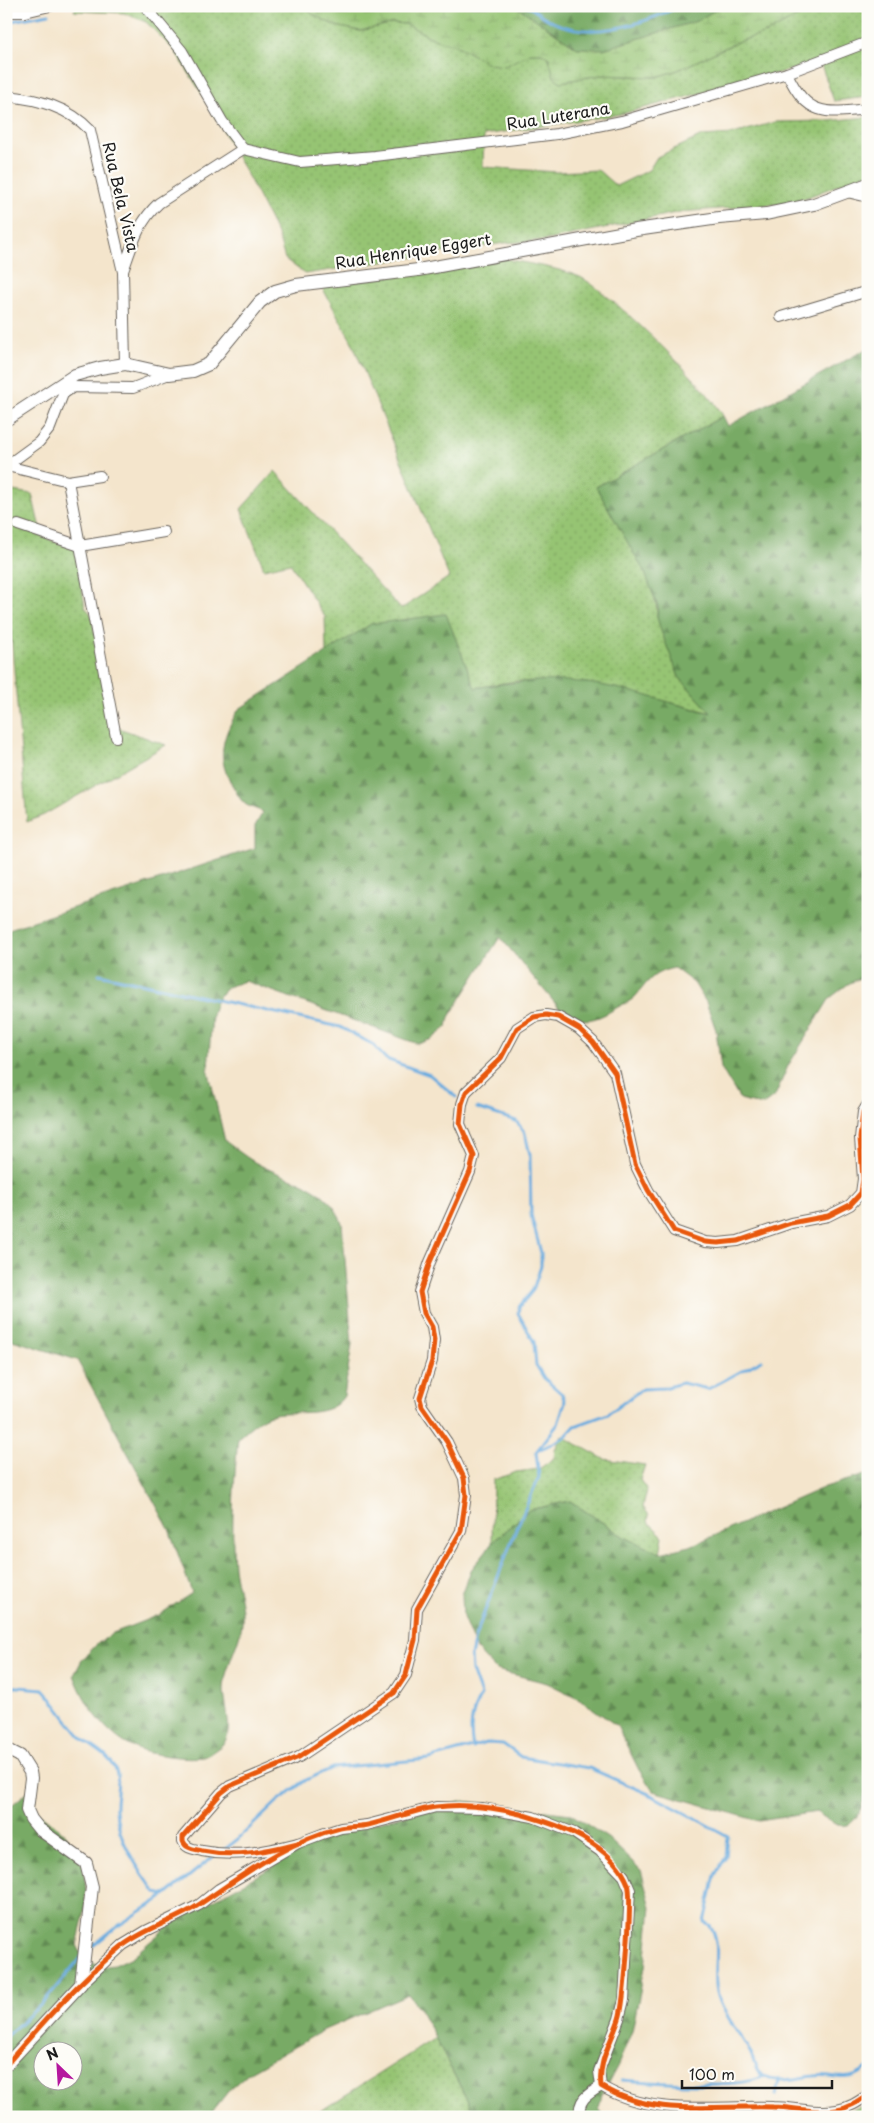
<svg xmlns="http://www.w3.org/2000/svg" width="874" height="2123" font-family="'Playpen Sans',sans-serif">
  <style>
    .grass { fill: url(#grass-dots); stroke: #597048 }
    .forest { fill: url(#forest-firs); stroke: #4a6340; fill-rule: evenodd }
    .wetland { fill: url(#wetland-marsh); stroke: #597048 }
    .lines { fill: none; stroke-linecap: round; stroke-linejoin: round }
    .stream { stroke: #6bacdf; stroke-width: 3 }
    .minor-casing { stroke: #68625a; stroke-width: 12 }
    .tertiary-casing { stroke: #68625a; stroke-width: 14 }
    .minor { stroke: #fff; stroke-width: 10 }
    .tertiary { stroke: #fff; stroke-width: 12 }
    .cycleway-casing { stroke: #fdfcf7; stroke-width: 8 }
    .cycleway { stroke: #e8590c; stroke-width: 5 }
    .labels { text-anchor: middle; stroke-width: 4.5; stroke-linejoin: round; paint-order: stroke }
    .street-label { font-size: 16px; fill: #1c1c1c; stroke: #fdfcf7 }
  </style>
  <defs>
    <pattern id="grass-dots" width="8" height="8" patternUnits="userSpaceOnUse" patternTransform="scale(1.25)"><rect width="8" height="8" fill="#96c473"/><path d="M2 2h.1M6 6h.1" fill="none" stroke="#81a863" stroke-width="1.8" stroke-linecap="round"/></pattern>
    <pattern id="forest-firs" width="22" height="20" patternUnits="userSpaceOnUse" patternTransform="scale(1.25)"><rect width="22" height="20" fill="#78aa65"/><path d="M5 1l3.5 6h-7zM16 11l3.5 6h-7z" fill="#628a52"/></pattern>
    <pattern id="wetland-marsh" width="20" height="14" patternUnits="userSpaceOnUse" patternTransform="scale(1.25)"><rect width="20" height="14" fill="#96c473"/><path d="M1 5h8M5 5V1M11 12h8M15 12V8" fill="none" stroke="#81a863"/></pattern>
  </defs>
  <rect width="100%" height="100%" fill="#fdfcf7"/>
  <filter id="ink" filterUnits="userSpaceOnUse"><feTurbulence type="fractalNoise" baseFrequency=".02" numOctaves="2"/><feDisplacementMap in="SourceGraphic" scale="10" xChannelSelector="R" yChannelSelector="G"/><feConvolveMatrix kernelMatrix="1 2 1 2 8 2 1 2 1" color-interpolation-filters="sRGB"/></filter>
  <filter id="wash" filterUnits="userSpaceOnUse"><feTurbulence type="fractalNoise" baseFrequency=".0096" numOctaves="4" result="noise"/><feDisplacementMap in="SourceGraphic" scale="20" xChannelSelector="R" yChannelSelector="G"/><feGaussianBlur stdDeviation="1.12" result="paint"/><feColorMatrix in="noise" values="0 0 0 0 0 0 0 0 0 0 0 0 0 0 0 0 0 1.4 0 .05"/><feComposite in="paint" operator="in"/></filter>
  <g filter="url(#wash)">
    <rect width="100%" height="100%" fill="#f4e5cc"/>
    <g class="grass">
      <polygon points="76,6 305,6 312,14 336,26 360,31 393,23 406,24 436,40 456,45 489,64 530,53 542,53 549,58 554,77 561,82 600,75 656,77 678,70 737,42 769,32 817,6 868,6 868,97 834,101 820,62 621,114 484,135 483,167 557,172 598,170 616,186 649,170 657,157 702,136 733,134 775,122 827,121 868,117 868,173 793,203 680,212 547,240 505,243 305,274 285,259 278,236 250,180 209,105 175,51 146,22 124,13 74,11"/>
      <path d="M502,258C527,264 557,267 580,277C606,289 711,390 723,416L596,487C614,518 660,584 657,617L679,677L712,713L600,685L516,681L475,688L371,624L326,653L325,617L290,563L264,569L241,509L275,471L401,609L449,577L352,342L322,287Z"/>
      <polygon points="6,490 32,494 42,537 76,549 85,607 91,614 113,726 166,745 44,815 27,822 6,576"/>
      <polygon points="562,1436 604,1459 645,1465 640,1480 647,1490 643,1507 649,1515 648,1522 663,1536 660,1553 624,1537 570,1501 529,1510 492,1543 493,1480 516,1472 539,1469 554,1458 555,1449"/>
      <polygon points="435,2038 476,2117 311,2117"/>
      <polygon points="868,2104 868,2117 820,2117 829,2111 849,2111"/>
    </g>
    <g class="forest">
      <polygon points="516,6 722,6 697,21 604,49 577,48"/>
      <path d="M868,348V974L848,984L830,998L788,1066L775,1096L763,1105L747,1102L739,1098L721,1068L716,1030L706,1002L694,983L674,968C651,973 649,981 635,997C630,1002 623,1004 618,1007C598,1019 586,1025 564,1014L500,937L449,1017L447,1027L432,1039L418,1044L245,981L227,987L217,999L212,1015L208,1069L225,1141C236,1149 248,1159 260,1165C292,1182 328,1184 342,1223L352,1344L344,1396C330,1419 296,1410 274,1414C260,1417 248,1429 238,1438C234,1481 231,1524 234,1567C236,1585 244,1606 242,1624C239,1646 225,1665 224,1689C224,1705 235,1733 222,1745C218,1748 208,1756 203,1757C188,1759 165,1756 150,1753C113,1746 86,1708 74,1675L82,1660L97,1644L113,1633L159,1615L192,1593L169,1529L77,1360L6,1338V930L255,848V826L263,812C257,809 249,807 245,804C240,800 237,793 234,788C215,759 222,736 239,709L371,624L446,614L475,688C517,681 558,677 600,685C638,691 674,705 711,713L679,677L661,631L657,617L658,607L645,573L596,487L723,416L728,426Z"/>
      <path d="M868,1474V1781C865,1796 859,1836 833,1823C828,1820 822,1816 817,1812L759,1821L653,1791L639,1770L617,1726L578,1698L547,1683L496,1670L476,1649L463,1617L462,1595L471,1570L492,1543L529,1510L570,1501L624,1537L660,1553L690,1546L825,1487Z"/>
      <path d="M33,1787L31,1793L36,1811L65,1834L83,1865L86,1889L85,1911L77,1945L83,1957L100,1967L115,1965L132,1957L172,1923L333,1833L463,1801L571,1814L609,1839L641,1870L651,1907L645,1967L632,2031L618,2065L602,2095L599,2109L604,2117H476L422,2012L408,1994L324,2030L248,2073L230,2089L208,2117H6V1810ZM42,2050H72V2080H42Z"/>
    </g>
    <polygon class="wetland" points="305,6 516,6 577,48 604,49 697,21 722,6 817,6 769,32 737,42 678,70 656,77 600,75 561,82 554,77 549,58 542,53 530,53 505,66 489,64 456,45 436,40 406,24 393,23 360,31 336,26 312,14"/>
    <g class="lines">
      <g class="stream">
        <path d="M528,6C537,12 546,19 555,23C595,40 643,24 680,6"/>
        <polyline points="6,22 49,14"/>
        <polyline points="99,974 340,1027 372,1044 386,1059 430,1075 456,1097"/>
        <polyline points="539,1450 565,1437 575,1426 608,1414 642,1389 664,1388 682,1383 708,1389 762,1360"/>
        <path d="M6,1686L43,1689C56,1703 66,1720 79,1735C89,1747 107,1752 115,1768C121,1782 115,1796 116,1810C117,1840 139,1870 156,1893L166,1895"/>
        <path d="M473,1748C469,1727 471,1714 481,1695L472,1670L471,1656L475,1637L515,1532L539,1477L536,1452L558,1424L565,1402L562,1394L544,1378L536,1365L534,1342L518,1313L519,1307L533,1290L541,1266V1253L531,1215L530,1155L525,1133L516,1121L477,1108"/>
        <path d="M224,1850L238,1839L278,1801L306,1780L332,1768L429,1759L487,1743L503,1744L521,1757L589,1768L651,1795L728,1836L726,1857L715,1875L704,1922L710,1925C723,1947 712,1968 717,1992C721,2012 740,2033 750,2052C755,2061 755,2072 765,2077C779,2084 800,2077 814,2076C837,2073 848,2086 868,2067"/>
        <polyline points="89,1949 115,1928 166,1895 214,1856"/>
        <polyline points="6,2036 43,2003 81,1957"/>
        <path d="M622,2080C652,2082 741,2090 764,2076"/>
        <polyline points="776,2095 779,2080"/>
      </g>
    </g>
  </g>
  <g filter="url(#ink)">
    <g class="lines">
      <defs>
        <g id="minor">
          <polyline points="145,6 182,51 222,121 243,149"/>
          <polyline points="6,12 25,12 50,6"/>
          <path d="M787,73C807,116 824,114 868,109"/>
          <path d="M6,96C38,99 68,107 90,130L123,272L125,364"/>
          <polyline points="243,149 300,162 375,156 557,134 622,121 787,73 868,42"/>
          <polyline points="847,192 868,197"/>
          <path d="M123,271C132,246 138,222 159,203L243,149"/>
          <polyline points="781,317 868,291"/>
          <polyline points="6,466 39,442 50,428 63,394 73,387 133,388 169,374"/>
          <polyline points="7,466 68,481 100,476"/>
          <polyline points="68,481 116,737"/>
          <polyline points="18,525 80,546 164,532"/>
          <path d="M298,1843C266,1851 236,1858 202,1851C195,1849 186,1849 183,1841V1837L221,1793L230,1786L299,1757L394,1693L406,1675L415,1640L417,1609L461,1531L466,1495L464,1478L447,1442L422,1406L420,1398L432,1361L434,1340L432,1327L424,1313L420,1292L430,1262L470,1172L474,1156L460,1124L462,1104L466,1092L501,1058L517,1028L534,1017L546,1015L558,1017L579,1029L593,1042L615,1073L635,1164L648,1190L674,1231L705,1242L718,1243L738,1241L791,1223L828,1216L850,1205L861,1193L863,1179L860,1138L863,1112L868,1104"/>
          <path d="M81,1984L123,1945L146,1931L199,1905L219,1889L298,1843L322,1834L341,1828L367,1825L436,1807L482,1808L533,1817L574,1833L600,1851L624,1876L630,1890L624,2000L619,2019L599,2071L601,2086C653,2118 715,2105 773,2107C794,2107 817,2114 837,2110C849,2108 858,2102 868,2095"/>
          <path d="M580,2117C577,2100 588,2094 601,2086"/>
        </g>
        <g id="tertiary">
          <polyline points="6,420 75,375 100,368 125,364 169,374 193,371 209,364 260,302 275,291 296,285 418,270 636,230 719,218 766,214 814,204 868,184"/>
          <polyline points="6,1749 20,1756 30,1772 31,1778 27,1810 31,1819 39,1829 86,1863 92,1887 81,1984 6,2065"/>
        </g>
      </defs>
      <use href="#minor" class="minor-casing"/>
      <use href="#tertiary" class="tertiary-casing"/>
      <use href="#minor" class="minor"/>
      <use href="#tertiary" class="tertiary"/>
      <defs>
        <g id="cycleway">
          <path d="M298,1843C266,1851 236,1858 202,1851C195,1849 186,1849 183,1841V1837L221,1793L230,1786L299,1757L394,1693L406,1675L415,1640L417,1609L461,1531L466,1495L464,1478L447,1442L422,1406L420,1398L432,1361L434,1340L432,1327L424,1313L420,1292L430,1262L470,1172L474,1156L460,1124L462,1104L466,1092L501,1058L517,1028L534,1017L546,1015L558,1017L579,1029L593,1042L615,1073L635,1164L648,1190L674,1231L705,1242L718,1243L738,1241L791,1223L828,1216L850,1205L861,1193L863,1179L860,1138L863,1112L868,1104"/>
          <path d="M6,2065C42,2023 79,1981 121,1947C145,1928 175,1921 200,1904C243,1875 289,1840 340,1828C349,1826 359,1827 368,1825C391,1820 413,1810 436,1807C470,1802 512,1810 543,1821C575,1831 615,1851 628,1884C633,1896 624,2005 619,2019C611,2043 598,2061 601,2086C653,2118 715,2105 773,2107C794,2107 817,2114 837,2110C849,2108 858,2102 868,2095"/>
        </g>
      </defs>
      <use href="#cycleway" class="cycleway-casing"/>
      <use href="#cycleway" class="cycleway"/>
    </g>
  </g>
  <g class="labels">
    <g class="street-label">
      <text transform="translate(558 116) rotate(-9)" y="6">Rua Luterana</text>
      <text transform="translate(121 197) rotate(77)" y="6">Rua Bela Vista</text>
      <text transform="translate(413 251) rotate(-9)" y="6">Rua Henrique Eggert</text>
    </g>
  </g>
  <rect width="874" height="2123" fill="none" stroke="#fdfcf7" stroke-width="25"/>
  <g transform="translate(58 2066) rotate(335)"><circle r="24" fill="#fdfcf7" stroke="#a3a29f"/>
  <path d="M0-4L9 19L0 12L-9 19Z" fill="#b5179e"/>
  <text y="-8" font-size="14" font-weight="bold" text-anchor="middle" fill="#1c1c1c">N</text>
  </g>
  <path d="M682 2080v8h150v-8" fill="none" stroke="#1c1c1c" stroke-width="2.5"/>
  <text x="689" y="2080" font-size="15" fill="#1c1c1c" stroke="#fdfcf7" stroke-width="4" paint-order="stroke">100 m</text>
</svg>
